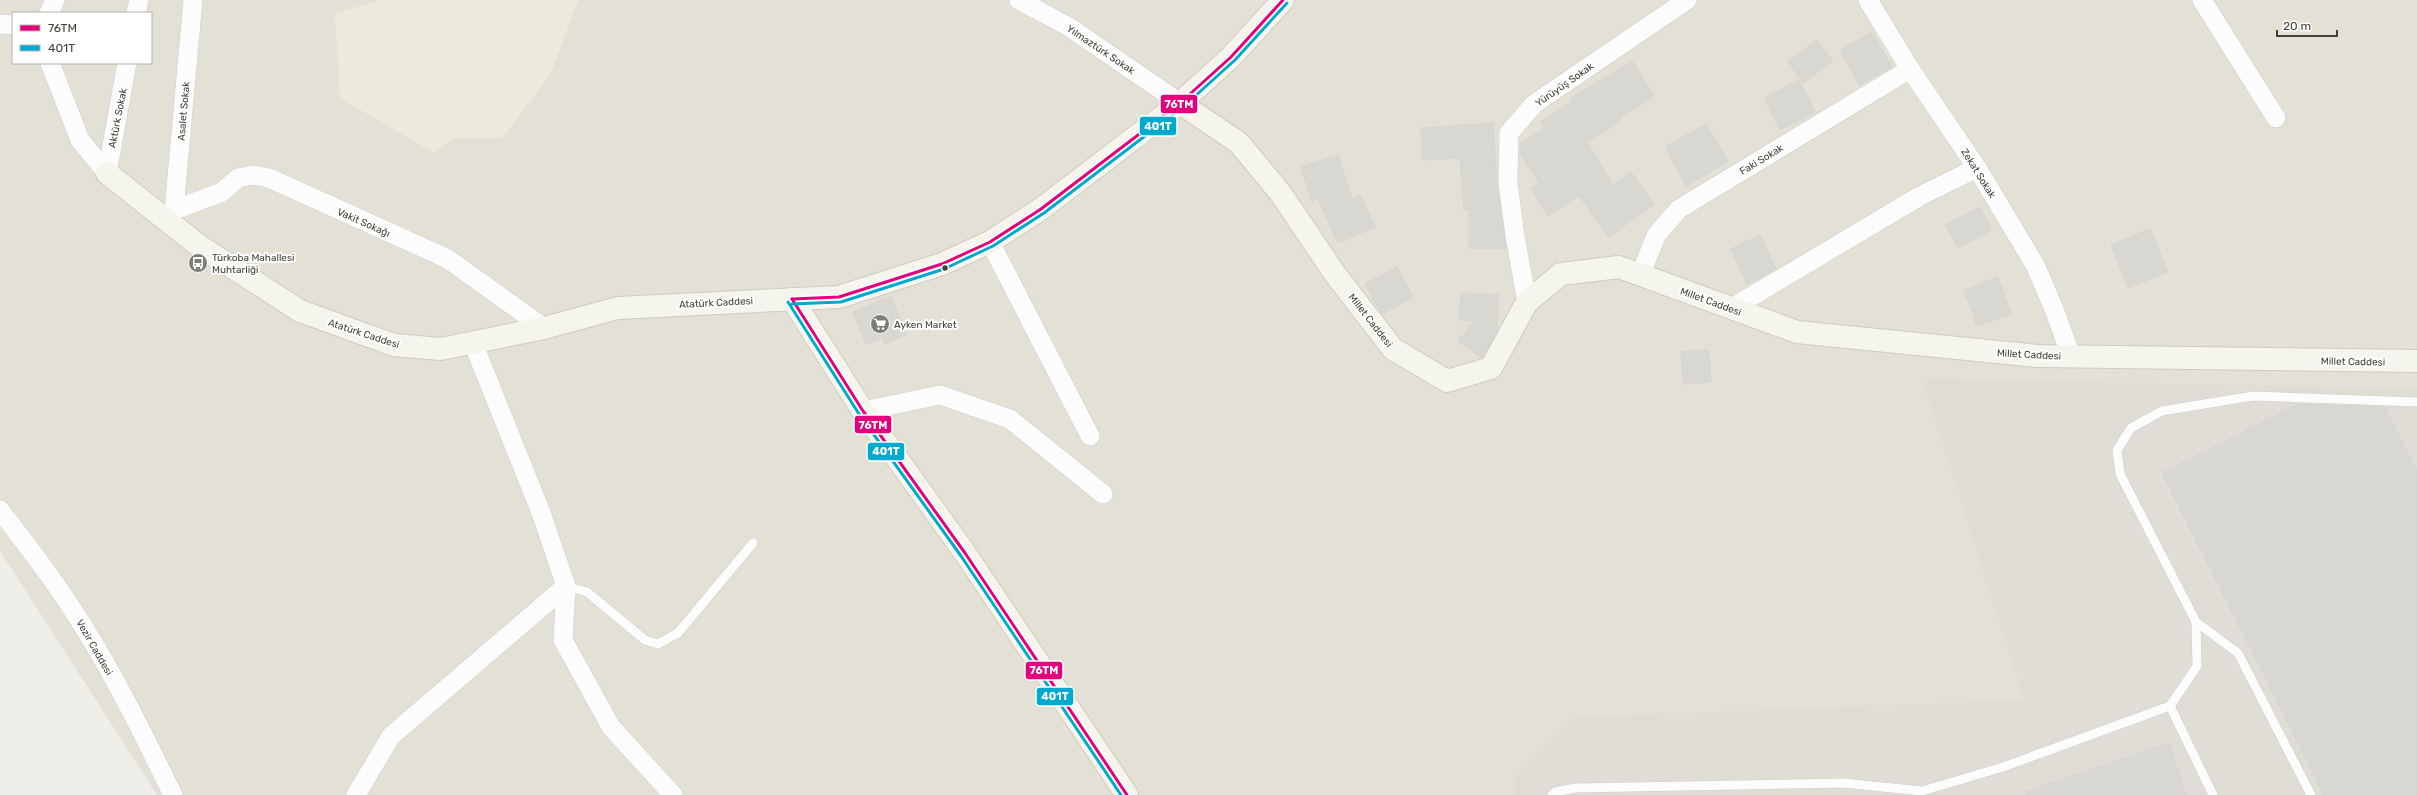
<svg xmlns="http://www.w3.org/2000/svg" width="2417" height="795" font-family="Rubik,sans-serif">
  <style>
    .residential { fill: #e3e1d6; fill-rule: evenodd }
    .industrial { fill: #dfddd6 }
    .education { fill: #ecebdb }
    .building { fill: #d8d7d1; stroke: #d7d5ce }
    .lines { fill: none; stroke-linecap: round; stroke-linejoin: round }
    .lane-casing { stroke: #cdccc6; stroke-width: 10 }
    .street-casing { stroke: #cdccc6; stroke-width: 20 }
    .secondary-casing { stroke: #ceccbf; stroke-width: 24 }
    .lane { stroke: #fdfcfc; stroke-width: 9 }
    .street { stroke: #fdfcfc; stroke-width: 19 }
    .secondary { stroke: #f5f5ee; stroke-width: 22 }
    .bus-1-casing { stroke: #fff; stroke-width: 6 }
    .bus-2-casing { stroke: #fff; stroke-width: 6 }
    .bus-1 { stroke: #e5007d; stroke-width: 3 }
    .bus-2 { stroke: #00a9ce; stroke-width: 3 }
    .bus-dot { fill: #444135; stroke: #fff; stroke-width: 1.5 }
    .labels { text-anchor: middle; stroke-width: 4; stroke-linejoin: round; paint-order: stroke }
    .street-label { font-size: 10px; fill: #444135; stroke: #fff }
    .poi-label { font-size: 10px; fill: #444135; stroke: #fff; text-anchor: start }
    .line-badge { stroke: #fff; stroke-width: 1.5 }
    .badge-label { font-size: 11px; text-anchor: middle; font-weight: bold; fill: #fff }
  </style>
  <rect width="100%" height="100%" fill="#efeee8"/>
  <path class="residential" d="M0,0H2417V795H157L0,551ZM13,13H151V63H13Z"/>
  <polygon class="industrial" points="1922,378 2417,389 2417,795 1515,795 1514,777 1575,717 2024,700"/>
  <polygon class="education" points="382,0 578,0 550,75 502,138 455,138 433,152 340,98 335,13"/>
  <g class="building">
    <polygon points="1872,32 1892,67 1859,85 1840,50"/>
    <polygon points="1817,40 1833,61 1803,83 1788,61"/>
    <polygon points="1632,61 1654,96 1620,118 1621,120 1588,143 1613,185 1631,172 1654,204 1609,237 1579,196 1548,216 1531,188 1539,183 1520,154 1520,144 1545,128 1541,122 1573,101 1571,98"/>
    <polygon points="1799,80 1815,112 1780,130 1764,98"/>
    <polygon points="1493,123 1497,184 1506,249 1469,248 1469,209 1464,210 1460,158 1422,160 1421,128"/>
    <polygon points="1706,124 1728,162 1686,186 1665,147"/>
    <polygon points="1338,155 1352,199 1360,195 1375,227 1338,243 1318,199 1312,201 1301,167"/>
    <polygon points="1980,207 1992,230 1958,248 1945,225"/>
    <polygon points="2150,229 2168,272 2128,288 2111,245"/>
    <polygon points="1760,235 1776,269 1747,284 1731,249"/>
    <polygon points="1397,267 1413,297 1382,314 1365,284"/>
    <polygon points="1998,277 2011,314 1977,326 1964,290"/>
    <polygon points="1461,293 1499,295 1497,331 1482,358 1458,341 1475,321 1459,320"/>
    <polygon points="891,296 906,335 885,344 882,338 866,344 853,312"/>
    <polygon points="1709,350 1711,382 1683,384 1681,351"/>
    <polygon points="2298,404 2385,407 2417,470 2417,795 2324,795 2162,473"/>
    <polygon points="2169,743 2186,795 2026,795 2025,792"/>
  </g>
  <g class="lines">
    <defs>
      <g id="lane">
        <polyline points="566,586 587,592 645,640 658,644 678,633 753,543"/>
        <polyline points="2196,622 2238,653 2311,795"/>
        <polyline points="2170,706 2213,795"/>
        <polyline points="1552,795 1555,792 1575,788 1843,783 1922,791 2003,767 2170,706 2197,666 2196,622 2120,474 2117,450 2131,428 2162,411 2253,396 2417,402"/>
      </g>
      <g id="street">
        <polyline points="1019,0 1069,27 1180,103"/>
        <polyline points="1868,0 1910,69 1977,168 2035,265 2054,309 2071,356"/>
        <polyline points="2202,0 2276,118"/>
        <polyline points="49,13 55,0"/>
        <polyline points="136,13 139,0"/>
        <polyline points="0,24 13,25"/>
        <polyline points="50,63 80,140 107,173"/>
        <polyline points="107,173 127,63"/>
        <polyline points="174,210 222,192 238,178 253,175 269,178 448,259 544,328"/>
        <polyline points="168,220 174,210 193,0"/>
        <polyline points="990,242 1090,436"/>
        <polyline points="1640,275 1657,234 1679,209 1910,69"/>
        <polyline points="1527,302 1515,236 1508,183 1509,133 1534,104 1687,0"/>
        <polyline points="1732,308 1920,196 1977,168"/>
        <polyline points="863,411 940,395 1010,419 1103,494"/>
        <path d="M0,510C29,548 58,585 83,626C117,680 145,738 173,795"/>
        <polyline points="566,586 563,640 611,727 673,795"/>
        <polyline points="356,795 391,736 566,586 540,510 473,343"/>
      </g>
      <g id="secondary">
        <polyline points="1180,103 1239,143 1281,194 1335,274 1393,349 1447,381 1491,368 1527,302 1561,274 1619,267 1797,332 2038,356 2417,361"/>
        <polyline points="107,173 198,245 300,311 394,345 441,349 544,328 618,308 839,297 942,264 990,242 1041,209 1180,103 1231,57 1283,0"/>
        <polyline points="792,299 863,411 965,553 1127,795"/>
      </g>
    </defs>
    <use href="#lane" class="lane-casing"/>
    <use href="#street" class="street-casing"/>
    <use href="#secondary" class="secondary-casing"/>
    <use href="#lane" class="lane"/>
    <use href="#street" class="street"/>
    <use href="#secondary" class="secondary"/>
    <defs>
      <g id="bus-1">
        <polyline points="792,299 863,411 965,553 1127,795"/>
        <polyline points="792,299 839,297 942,264 990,242 1041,209 1180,103 1231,57 1283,0"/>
      </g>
      <g id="bus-2">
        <polyline points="788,302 859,414 961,556 1121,795"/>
        <polyline points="792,304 841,302 944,269 993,246 1044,213 1183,107 1235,60 1287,3"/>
      </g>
    </defs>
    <use href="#bus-1" class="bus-1-casing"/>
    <use href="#bus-2" class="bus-2-casing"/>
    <use href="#bus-1" class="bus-1"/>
    <use href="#bus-2" class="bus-2"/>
  </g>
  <defs>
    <symbol id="bus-disc" viewBox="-11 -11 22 22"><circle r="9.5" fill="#807e74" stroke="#fff"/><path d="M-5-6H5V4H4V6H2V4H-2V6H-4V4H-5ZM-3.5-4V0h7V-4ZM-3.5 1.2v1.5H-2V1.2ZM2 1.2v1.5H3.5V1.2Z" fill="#fff"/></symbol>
    <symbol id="supermarket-disc" viewBox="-11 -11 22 22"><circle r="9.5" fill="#807e74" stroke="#fff"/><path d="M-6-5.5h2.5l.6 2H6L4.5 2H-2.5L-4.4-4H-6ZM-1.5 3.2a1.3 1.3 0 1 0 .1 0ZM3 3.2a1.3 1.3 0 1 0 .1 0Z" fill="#fff"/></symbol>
  </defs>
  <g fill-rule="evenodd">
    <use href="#bus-disc" x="187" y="252" width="22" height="22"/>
    <use href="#supermarket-disc" x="869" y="313" width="22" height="22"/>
  </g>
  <circle class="bus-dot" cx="945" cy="268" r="3.5"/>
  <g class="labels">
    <g class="street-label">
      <text transform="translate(1101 49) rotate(34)" y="4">Yılmaztürk Sokak</text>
      <text transform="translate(1564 84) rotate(-35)" y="4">Yürüyüş Sokak</text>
      <text transform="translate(183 111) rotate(-85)" y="4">Asalet Sokak</text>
      <text transform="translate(117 118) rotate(-79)" y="4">Aktürk Sokak</text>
      <text transform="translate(1761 159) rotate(-31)" y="4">Faki Sokak</text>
      <text transform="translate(1979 173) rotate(58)" y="4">Zekat Sokak</text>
      <text transform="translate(364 222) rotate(24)" y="4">Vakit Sokağı</text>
      <text transform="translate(1711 301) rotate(20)" y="4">Millet Caddesi</text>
      <text transform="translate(716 302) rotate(-3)" y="4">Atatürk Caddesi</text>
      <text transform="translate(1371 320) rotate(52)" y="4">Millet Caddesi</text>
      <text transform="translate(364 333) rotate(18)" y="4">Atatürk Caddesi</text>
      <text transform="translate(2029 354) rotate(3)" y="4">Millet Caddesi</text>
      <text transform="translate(2353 361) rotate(1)" y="4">Millet Caddesi</text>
      <text transform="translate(95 647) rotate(60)" y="4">Vezir Caddesi</text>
    </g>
    <g class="poi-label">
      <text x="212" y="261">Türkoba Mahallesi<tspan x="212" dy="12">Muhtarliği</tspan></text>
      <text x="894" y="328">Ayken Market</text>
    </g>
  </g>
  <g class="line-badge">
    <rect x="1160" y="94" width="38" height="20" rx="4" fill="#e5007d"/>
    <rect x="1139" y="116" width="38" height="20" rx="4" fill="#00a9ce"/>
    <rect x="854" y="415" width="38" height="19" rx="4" fill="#e5007d"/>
    <rect x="867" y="442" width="38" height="19" rx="4" fill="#00a9ce"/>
    <rect x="1025" y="661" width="38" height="19" rx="4" fill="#e5007d"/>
    <rect x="1036" y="687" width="38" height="19" rx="4" fill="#00a9ce"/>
  </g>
  <g class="badge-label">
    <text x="1179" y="108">76TM</text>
    <text x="1158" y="130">401T</text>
    <text x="873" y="429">76TM</text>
    <text x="886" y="455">401T</text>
    <text x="1044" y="674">76TM</text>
    <text x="1055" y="700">401T</text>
  </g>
  <rect x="12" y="12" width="140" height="52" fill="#ffffff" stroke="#b4b3ae"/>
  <rect x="20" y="25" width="20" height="6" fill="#e5007d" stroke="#b4b3ae"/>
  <text x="48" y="32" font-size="12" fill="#444135">76TM</text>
  <rect x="20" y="45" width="20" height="6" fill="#00a9ce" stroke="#b4b3ae"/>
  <text x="48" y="52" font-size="12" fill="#444135">401T</text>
  <path d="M2277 30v6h60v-6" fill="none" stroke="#444135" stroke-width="2"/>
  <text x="2283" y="30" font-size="12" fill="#444135" stroke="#ffffff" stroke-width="3" paint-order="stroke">20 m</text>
</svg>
